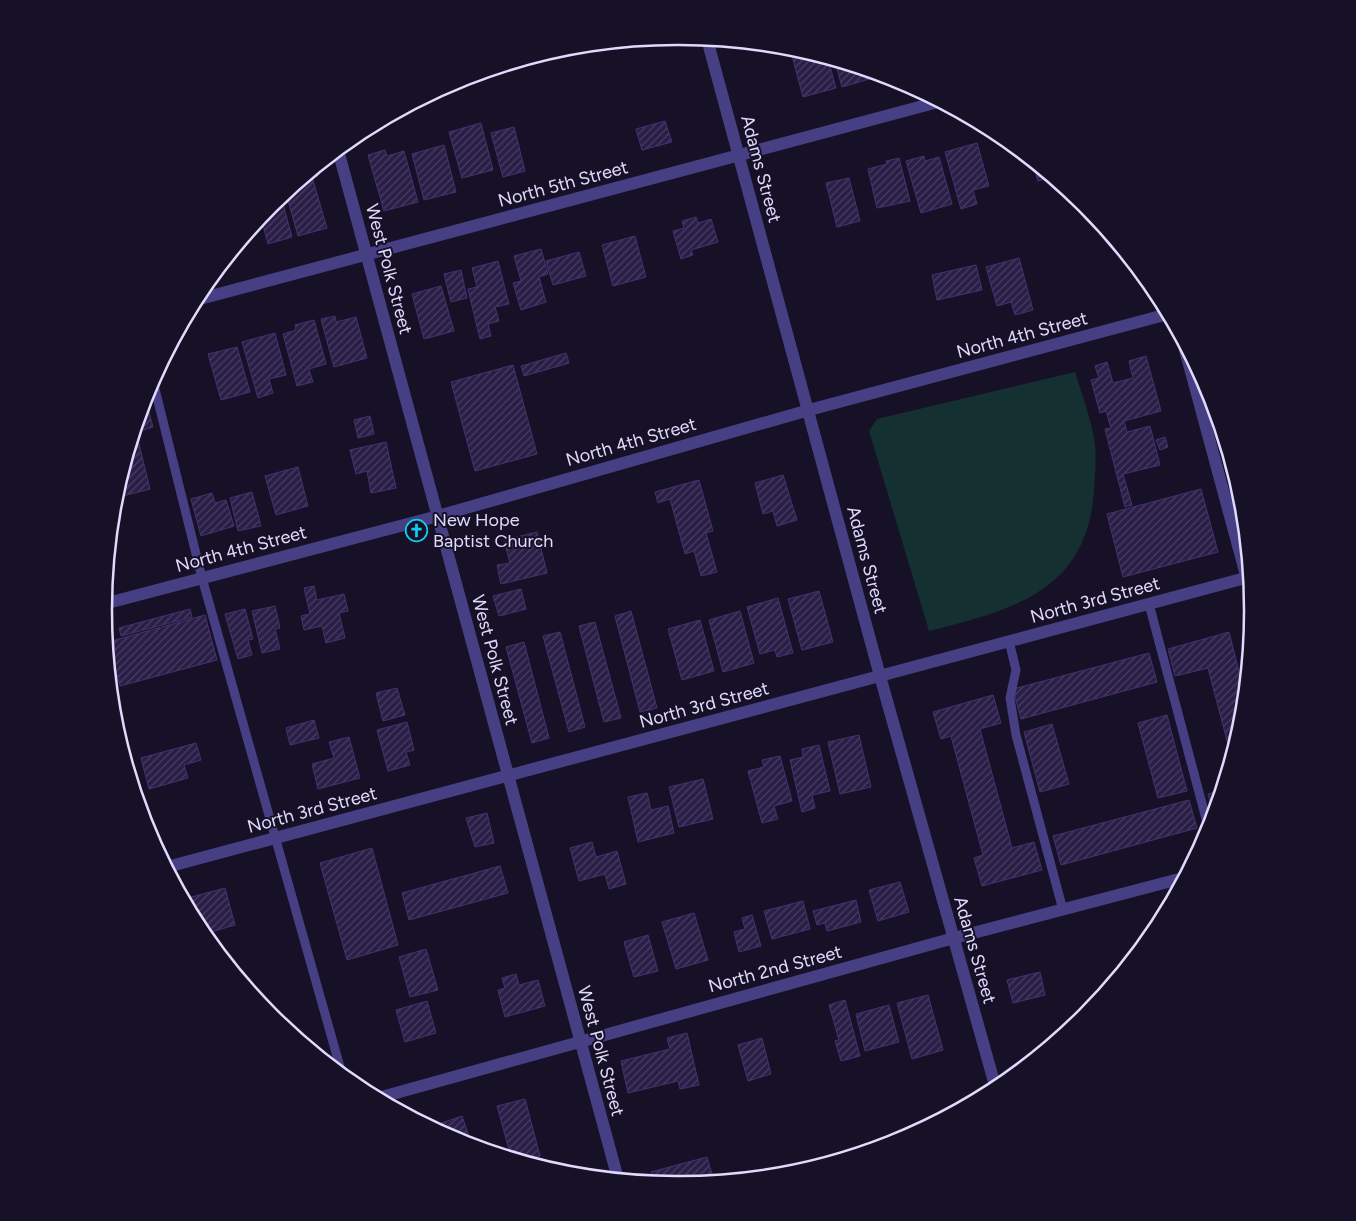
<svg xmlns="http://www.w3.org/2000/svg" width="1356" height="1221" font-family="Figtree,sans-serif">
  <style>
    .green { fill: #153031 }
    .building { fill: url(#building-hatch); stroke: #433272 }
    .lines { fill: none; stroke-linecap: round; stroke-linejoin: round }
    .service { stroke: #463f84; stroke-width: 9 }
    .minor { stroke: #463f84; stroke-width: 12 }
    .labels { text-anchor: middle; stroke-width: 4; stroke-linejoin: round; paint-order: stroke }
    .street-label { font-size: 18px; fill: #e0dafd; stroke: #171127 }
    .poi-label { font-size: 18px; fill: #e0dafd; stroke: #171127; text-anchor: start }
    .rim { fill: none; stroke: #e0dafd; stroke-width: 2.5 }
  </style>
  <defs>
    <pattern id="building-hatch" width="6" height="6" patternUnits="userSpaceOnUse" patternTransform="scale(1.25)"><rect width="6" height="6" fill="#2a1e47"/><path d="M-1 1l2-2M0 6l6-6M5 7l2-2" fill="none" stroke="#493e62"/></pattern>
  </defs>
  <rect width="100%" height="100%" fill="#171127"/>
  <path class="green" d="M1075,372C1082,394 1090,416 1094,438C1097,455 1095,474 1094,491C1087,591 1013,610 929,631L869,431L877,419Z"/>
  <g class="building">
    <polygon points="799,50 828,59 836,88 803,97 791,52"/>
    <polygon points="835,61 875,73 876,77 842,87"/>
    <polygon points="665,121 672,142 642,150 636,129"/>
    <polygon points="481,123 493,170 462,178 449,132"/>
    <polygon points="514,127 525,171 503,177 491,133"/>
    <polygon points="977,143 989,186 973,190 977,204 961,209 945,152"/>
    <polygon points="444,145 456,192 424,200 412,154"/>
    <polygon points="385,150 387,156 404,151 418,202 384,211 368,155"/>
    <polygon points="924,156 925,161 939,157 952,204 921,213 906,161"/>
    <polygon points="899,158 910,201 877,208 868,169 887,164 886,161"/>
    <polygon points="1033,163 1051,177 1038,181"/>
    <polygon points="316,168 318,176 312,177 327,228 298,236 286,193"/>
    <polygon points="849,178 860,221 837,227 826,183"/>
    <polygon points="281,197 292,237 268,244 261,218"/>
    <polygon points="696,217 698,223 711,219 718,242 691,250 693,255 681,259 673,231 684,228 682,221"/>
    <polygon points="635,236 646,277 613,286 602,245"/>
    <polygon points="541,249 548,274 539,277 546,302 521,310 513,283 521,281 514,256"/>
    <polygon points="579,252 586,276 553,285 546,261"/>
    <polygon points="1019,258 1033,310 1015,315 1011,302 997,306 986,267"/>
    <polygon points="498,261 509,304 495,307 499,321 488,324 491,336 480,339 468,289 477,287 472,268"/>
    <polygon points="976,265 982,290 937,300 932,275"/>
    <polygon points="461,270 467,298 451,302 444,274"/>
    <polygon points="441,286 454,331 424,339 412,294"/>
    <polygon points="335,316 336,322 356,317 367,358 334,367 321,319"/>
    <polygon points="314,320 326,364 309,369 313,382 297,386 283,334 296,330 295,325"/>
    <polygon points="275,333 286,375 269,379 273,393 258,398 242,342"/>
    <polygon points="237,347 250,392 221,400 208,354"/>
    <polygon points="566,353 569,363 524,376 521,366"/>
    <polygon points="1146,356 1161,411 1124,421 1127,432 1150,426 1160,465 1123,474 1132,505 1125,507 1105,429 1111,428 1106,411 1100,413 1091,380 1099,378 1095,366 1107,362 1113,383 1133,378 1129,361"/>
    <polygon points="513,365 537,454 475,471 451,382"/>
    <polygon points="145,398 153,427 136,432 150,489 115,498"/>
    <polygon points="370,416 374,434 358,438 354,420"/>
    <polygon points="1165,437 1168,447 1160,450 1156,440"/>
    <polygon points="386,442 396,488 371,493 367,471 356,474 350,450"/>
    <polygon points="298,467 308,506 276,515 265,476"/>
    <polygon points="783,475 797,520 777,526 773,511 763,514 755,483"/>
    <polygon points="699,480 713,531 706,533 717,572 701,576 694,551 685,554 670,499 658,503 655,492"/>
    <polygon points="1201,489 1218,552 1123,577 1107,514"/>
    <polygon points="252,492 261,526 238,531 230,498"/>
    <polygon points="212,493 215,503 226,500 234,526 201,536 191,499"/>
    <polygon points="537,532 547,573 501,584 497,565 510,563 504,540"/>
    <polygon points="314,586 317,600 344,594 348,611 339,613 345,638 326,643 322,626 304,630 301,616 310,614 304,588"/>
    <polygon points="521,589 526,609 499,616 493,596"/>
    <polygon points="819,591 833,642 802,650 788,599"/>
    <polygon points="778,598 793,653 777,657 775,650 760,654 747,607"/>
    <polygon points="275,606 280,628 275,629 280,649 262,653 252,611"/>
    <polygon points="190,609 192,617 121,636 119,628"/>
    <polygon points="245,609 253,639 248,640 252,655 238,659 225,614"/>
    <polygon points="631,611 657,708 640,712 615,616"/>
    <polygon points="740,611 754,663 723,672 709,620"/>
    <polygon points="205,615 217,660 120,686 108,642"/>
    <polygon points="700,620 714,671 682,680 668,629"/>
    <polygon points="595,622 621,718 604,722 579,626"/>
    <polygon points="560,632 585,727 569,732 543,636"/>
    <polygon points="1229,632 1244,691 1241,723 1231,756 1208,668 1175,676 1168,649"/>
    <polygon points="524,642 549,738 532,743 506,647"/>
    <polygon points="1149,653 1157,682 1021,719 1013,689"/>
    <polygon points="397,688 405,715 383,721 376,693"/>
    <polygon points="993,695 1001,723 980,729 1012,848 1034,842 1042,870 982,886 974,858 983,855 951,736 941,739 933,712"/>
    <polygon points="1167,715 1187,791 1158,798 1138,723"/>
    <polygon points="314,720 319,738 290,745 286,728"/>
    <polygon points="407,722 414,750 406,752 410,765 388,771 377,730"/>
    <polygon points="1052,724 1069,784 1040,792 1024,732"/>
    <polygon points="859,735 871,787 840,794 828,742"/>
    <polygon points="349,737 360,778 318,789 312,764 334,758 329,742"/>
    <polygon points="196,743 201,760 184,765 188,778 149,789 141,758"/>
    <polygon points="819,745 830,791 812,795 815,808 802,812 790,760 803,757 802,749"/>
    <polygon points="780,756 792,801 774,806 778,819 762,823 748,771 764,767 762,760"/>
    <polygon points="703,779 713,819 679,827 669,787"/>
    <polygon points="1220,791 1213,814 1208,794"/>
    <polygon points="647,793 651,810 668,806 674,833 638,842 628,797"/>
    <polygon points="1189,800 1197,828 1061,865 1053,836"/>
    <polygon points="487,813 494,843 475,847 466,818"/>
    <polygon points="592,842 596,857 617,851 626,884 609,889 605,874 579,881 570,848"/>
    <polygon points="372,848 398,945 347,960 320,863"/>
    <polygon points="500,866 508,893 409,920 402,893"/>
    <polygon points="900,882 909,912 878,921 869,890"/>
    <polygon points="225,888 235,925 204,934 184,899"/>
    <polygon points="856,900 861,922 827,931 825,923 817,925 813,911"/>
    <polygon points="803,901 810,929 772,939 764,911"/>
    <polygon points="694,913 708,960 676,969 662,922"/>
    <polygon points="752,915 761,946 739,952 734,932 745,929 742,918"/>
    <polygon points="648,935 658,971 634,977 624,942"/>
    <polygon points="426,949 438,990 410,997 399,957"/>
    <polygon points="1040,972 1045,995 1013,1003 1007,980"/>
    <polygon points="516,974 519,985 538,980 545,1006 505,1017 498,990 505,988 502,978"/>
    <polygon points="928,995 943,1050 912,1059 897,1003"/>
    <polygon points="845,1000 860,1056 841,1061 835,1041 839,1040 829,1005"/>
    <polygon points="427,1001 436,1033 405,1042 396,1010"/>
    <polygon points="889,1005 899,1042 865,1051 856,1014"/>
    <polygon points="687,1033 699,1085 680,1089 678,1081 628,1093 621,1061 670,1049 667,1038"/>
    <polygon points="762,1038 771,1074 748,1081 738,1045"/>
    <polygon points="525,1099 540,1156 522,1160 511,1157 497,1106"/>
    <polygon points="462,1116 472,1145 458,1141 438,1130 436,1125"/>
    <polygon points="431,1118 433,1128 420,1120"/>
    <polygon points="707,1157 714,1181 678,1185 654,1182 651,1172"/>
  </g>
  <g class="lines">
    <g class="service">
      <polyline points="153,381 202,578 342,1074"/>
      <polyline points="1149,604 1209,830"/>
      <polyline points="1009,641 1016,670 1010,698 1016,735 1063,910"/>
    </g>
    <g class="minor">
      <polyline points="707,39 880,676 996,1089"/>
      <polyline points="338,150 618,1179"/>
      <polyline points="196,300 938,102"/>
      <polyline points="1184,346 1250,590"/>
      <polyline points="104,604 438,516 809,410 1168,314"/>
      <polyline points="167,867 1249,577"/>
      <polyline points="378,1098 954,938 1183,878"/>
    </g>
  </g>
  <defs>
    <symbol id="church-ring" viewBox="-11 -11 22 22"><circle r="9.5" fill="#171127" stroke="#10ccf2" stroke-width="1.5"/><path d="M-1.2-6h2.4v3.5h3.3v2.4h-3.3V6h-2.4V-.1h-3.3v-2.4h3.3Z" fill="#10ccf2"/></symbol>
  </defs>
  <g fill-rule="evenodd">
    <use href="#church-ring" x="404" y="518" width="25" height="25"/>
  </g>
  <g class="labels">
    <g class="street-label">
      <text transform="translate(761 169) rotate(75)" y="6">Adams Street</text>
      <text transform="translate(563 184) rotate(-15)" y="6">North 5th Street</text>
      <text transform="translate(389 269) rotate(75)" y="6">West Polk Street</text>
      <text transform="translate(1022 335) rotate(-15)" y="6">North 4th Street</text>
      <text transform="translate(631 442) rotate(-16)" y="6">North 4th Street</text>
      <text transform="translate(241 549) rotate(-15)" y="6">North 4th Street</text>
      <text transform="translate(867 560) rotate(75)" y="6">Adams Street</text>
      <text transform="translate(1095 600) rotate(-15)" y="6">North 3rd Street</text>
      <text transform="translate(495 660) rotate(75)" y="6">West Polk Street</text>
      <text transform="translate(704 705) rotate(-15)" y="6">North 3rd Street</text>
      <text transform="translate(312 810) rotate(-15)" y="6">North 3rd Street</text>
      <text transform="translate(975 950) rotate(74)" y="6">Adams Street</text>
      <text transform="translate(775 969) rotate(-15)" y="6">North 2nd Street</text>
      <text transform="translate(601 1051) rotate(75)" y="6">West Polk Street</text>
    </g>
    <g class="poi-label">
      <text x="433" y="526">New Hope<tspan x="433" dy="21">Baptist Church</tspan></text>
    </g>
  </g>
  <path d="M0 0H1356V1221H0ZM677 45H679A565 565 0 0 1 1244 610V611A565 565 0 0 1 679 1176H677A565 565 0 0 1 112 611V610A565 565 0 0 1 677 45Z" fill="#171127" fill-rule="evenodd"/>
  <path class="rim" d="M677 45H679A565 565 0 0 1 1244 610V611A565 565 0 0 1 679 1176H677A565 565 0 0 1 112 611V610A565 565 0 0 1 677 45Z"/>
</svg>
